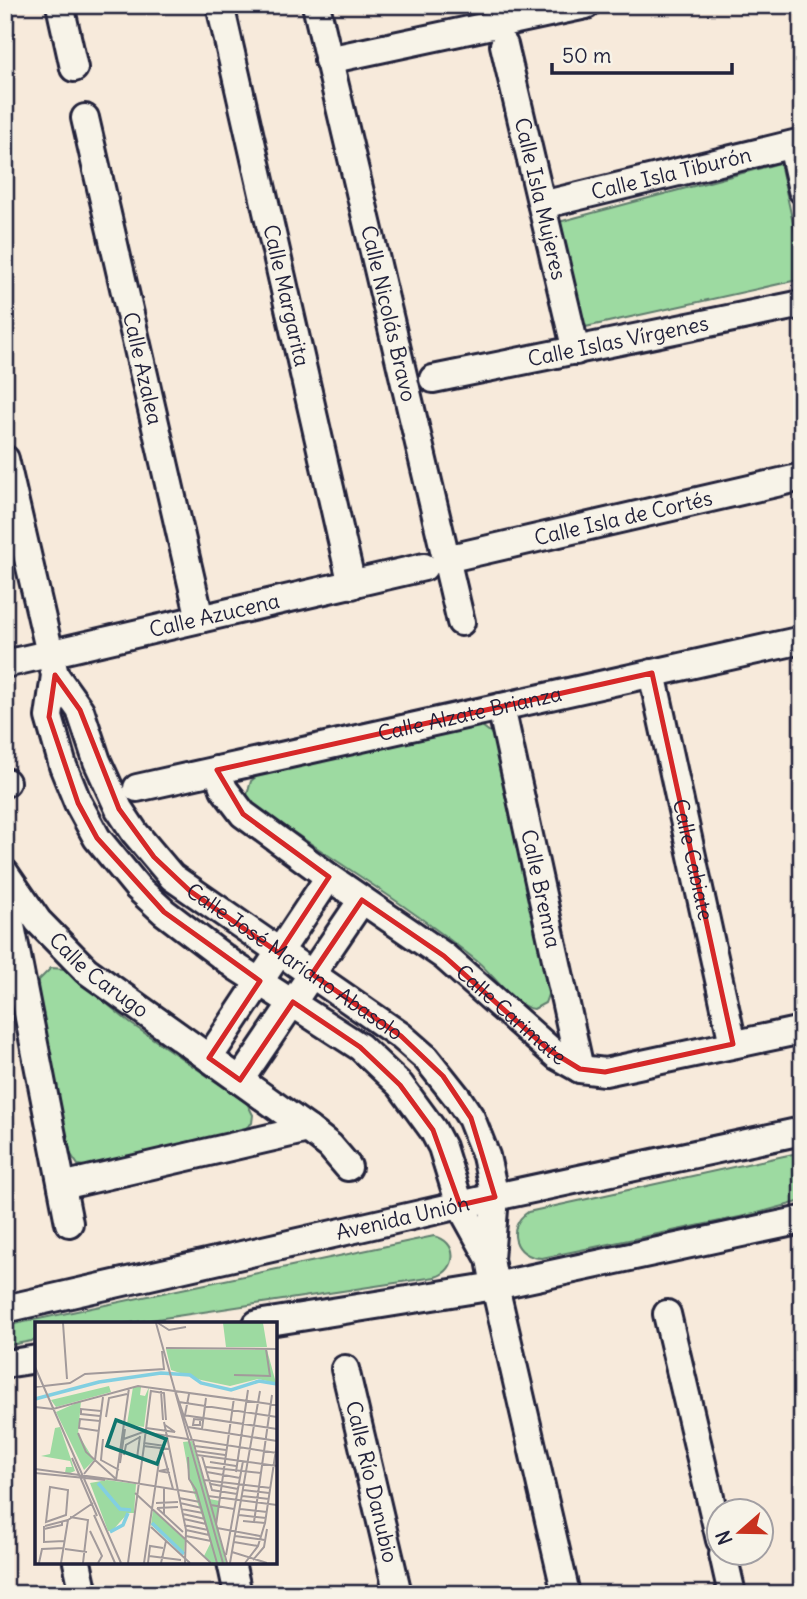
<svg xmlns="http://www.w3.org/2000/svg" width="807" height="1599" font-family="Delius,sans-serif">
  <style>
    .green { fill: #9ddaa1; stroke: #607e6e; stroke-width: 2 }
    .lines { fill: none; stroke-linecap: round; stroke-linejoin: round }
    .minor-casing { stroke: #22223b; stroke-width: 32 }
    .minor { stroke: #f7f3e8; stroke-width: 26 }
    .marked { fill: none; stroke: #d62828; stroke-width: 5; stroke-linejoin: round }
    .labels { text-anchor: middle; stroke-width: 7; stroke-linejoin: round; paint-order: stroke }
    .street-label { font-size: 21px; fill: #22223b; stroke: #f7f3e8 }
    .inset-river { fill: none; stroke: #82cfe1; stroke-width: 3.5 }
    .inset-road { fill: none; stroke: #a29a9b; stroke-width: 2 }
    .view { fill: #0f766e; fill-opacity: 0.15; stroke: #0f766e; stroke-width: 3.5 }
    .inset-edge { fill: none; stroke: #22223b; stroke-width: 3.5 }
  </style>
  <rect width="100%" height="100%" fill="#f7eadb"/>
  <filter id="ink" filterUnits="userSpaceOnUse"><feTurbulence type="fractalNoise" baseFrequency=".0143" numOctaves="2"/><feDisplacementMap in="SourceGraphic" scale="14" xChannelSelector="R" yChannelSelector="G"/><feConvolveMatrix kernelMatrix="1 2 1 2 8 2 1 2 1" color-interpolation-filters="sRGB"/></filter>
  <g filter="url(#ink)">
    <g class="green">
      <polygon points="780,163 802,265 802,279 581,328 555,223"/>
      <path d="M475,726H482L491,733L497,746L549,992L545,1003L534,1009C515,1008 493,974 478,962C407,904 327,856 252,804L247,795L251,781L258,775Z"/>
      <polygon points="51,968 65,969 130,1023 247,1103 253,1115 252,1123 241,1132 91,1167 78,1165 70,1153 37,993 39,980"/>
      <path d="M802,1152V1201L754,1214L542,1258C514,1258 505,1227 528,1212Z"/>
      <path d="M434,1236C458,1241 459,1270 435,1277L124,1324H37V1340L5,1346V1326Z"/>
    </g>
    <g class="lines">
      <defs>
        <g id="minor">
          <polyline points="60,5 74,68"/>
          <path id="s1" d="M220,5L352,585"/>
          <path id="s2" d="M316,5L461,622"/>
          <path id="s3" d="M504,45L576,351"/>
          <polyline points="328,60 586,5"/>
          <path id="s4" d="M85,118L200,619"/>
          <polyline points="792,145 802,190"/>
          <path id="s5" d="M542,205L802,142"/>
          <path id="s6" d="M433,379L802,304"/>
          <polyline points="5,459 55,675 49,717 63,766 78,803 97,838 138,888 164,912 235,966 360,1047 400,1085 433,1130 442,1147 460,1205 490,1259"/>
          <path id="s7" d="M446,559L802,477"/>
          <path id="s8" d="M5,664L424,567"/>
          <path id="s9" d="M652,673L733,1044"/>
          <path id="s10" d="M55,675L80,710L97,761L119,809L135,833L172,877L401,1036L426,1058L457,1097L471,1118L486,1156L495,1197L490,1259L495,1286L566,1594"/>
          <path id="s11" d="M501,707L580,1069"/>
          <path id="s12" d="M217,770L224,789L243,814L329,877L444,956L557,1056L580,1069L605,1072L802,1030"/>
          <polyline points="5,783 6,782"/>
          <path id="s13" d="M137,788L802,640"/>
          <path id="s14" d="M5,873L38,921L86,970L308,1129L330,1146L348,1167"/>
          <polyline points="5,895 69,1223"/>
          <polyline points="209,1058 329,877"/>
          <polyline points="240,1080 362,900"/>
          <polyline points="62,1186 308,1129"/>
          <path id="s15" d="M5,1309L495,1197L802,1131"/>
          <polyline points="667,1314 720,1540"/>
          <polyline points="257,1324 495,1286 802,1220"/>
          <polyline points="5,1364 37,1359"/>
          <path id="s16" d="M345,1369L398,1594"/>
          <polyline points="723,1554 732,1594"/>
          <polyline points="77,1562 84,1594"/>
          <polyline points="231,1562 238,1594"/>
        </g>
      </defs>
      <use href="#minor" class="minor-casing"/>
      <use href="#minor" class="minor"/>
    </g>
  </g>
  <path class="marked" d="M652,673L733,1044L605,1072L580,1069L549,1050L444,956L362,900L312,974L401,1036L443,1076L471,1118L495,1197L460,1205L433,1130L400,1085L360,1047L293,1002L240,1080L209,1058L260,981L164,912L97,838L78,803L49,717L55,675L80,710L119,809L154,857L190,891L279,953L329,877L243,814L217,770Z"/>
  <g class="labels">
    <g class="street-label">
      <text dy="7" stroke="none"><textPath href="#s5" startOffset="133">Calle Isla Tiburón</textPath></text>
      <text dy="7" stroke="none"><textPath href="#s3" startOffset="158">Calle Isla Mujeres</textPath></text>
      <text dy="7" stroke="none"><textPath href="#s1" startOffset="298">Calle Margarita</textPath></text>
      <text dy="7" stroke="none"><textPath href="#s2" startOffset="317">Calle Nicolás Bravo</textPath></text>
      <text dy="7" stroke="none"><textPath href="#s6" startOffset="189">Calle Islas Vírgenes</textPath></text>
      <text dy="7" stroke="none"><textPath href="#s4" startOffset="257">Calle Azalea</textPath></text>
      <text dy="7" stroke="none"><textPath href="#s7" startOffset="182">Calle Isla de Cortés</textPath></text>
      <text dy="7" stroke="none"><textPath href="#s8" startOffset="215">Calle Azucena</textPath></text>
      <text dy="7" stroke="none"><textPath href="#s13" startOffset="341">Calle Alzate Brianza</textPath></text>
      <text dy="7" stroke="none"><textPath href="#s9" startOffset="191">Calle Cabiate</textPath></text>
      <text dy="7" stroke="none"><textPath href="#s11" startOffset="186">Calle Brenna</textPath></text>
      <text dy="7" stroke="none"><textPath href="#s10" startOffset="385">Calle José Mariano Abasolo</textPath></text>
      <text dy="7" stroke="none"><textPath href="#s14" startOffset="140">Calle Carugo</textPath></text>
      <text dy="7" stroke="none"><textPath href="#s12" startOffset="387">Calle Carimate</textPath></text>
      <text dy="7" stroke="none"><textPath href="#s15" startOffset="408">Avenida Unión</textPath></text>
      <text dy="7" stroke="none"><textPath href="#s16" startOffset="116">Calle Río Danubio</textPath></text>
    </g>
  </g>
  <g transform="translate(35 1322)">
    <rect width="242" height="242" fill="#f7eadb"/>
    <path d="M188,1H228L232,25H191ZM131,27L232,28L241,61L223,57L195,64L166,58L136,48ZM74,64L76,70L21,85L16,78ZM98,65H106L105,73L110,74L114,65L109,105L92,102ZM46,79L43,112L59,138L49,148L21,90ZM25,105L40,149L35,151H30L31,145H37L35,139L6,134L15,132L20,106ZM157,119L174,177L185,179L181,201L191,241H177L169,234L176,220L155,159L148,120ZM72,158L101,162L99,191H93L77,209H73L55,161ZM118,188L150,218L149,233L116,203Z" fill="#9ddaa1"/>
    <path class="inset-river" d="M0,77L64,60L126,51L155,53L166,61L196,68L224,59L242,62M63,161L85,187L96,188M117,201L149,232M75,210L88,203L93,191"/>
    <path class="inset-road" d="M28,1L32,57M121,1L188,241M123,1L134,8L151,5M131,26L242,27M0,45L86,241M199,53L235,54L231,27M0,65L35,61L50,52L129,47L127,29M94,66L81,158L162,171M116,69L129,71L131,98M126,69L128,98M141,71L157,118M144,80L242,95M0,85L18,87L103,64L242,83M148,93L242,107M150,93L154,72M65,94L46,92V87L66,89M71,95L74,76L92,72M165,98V103H158L159,97L168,98M129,100L151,208L150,241M153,105L242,119M111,106L140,110L130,103M167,107L171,76M64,109L44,106L45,97L65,99M43,111L51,130L81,157M68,117L66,138L84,148M86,118L108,110L242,131M158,119L192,241M109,121L130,124M109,123L116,68M108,124L134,127M160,124L191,128M161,129L190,133M128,130L138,167M89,133L91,123L105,115M162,133L242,144M167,134L177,168L202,172M153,135L154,157L161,168L182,241M37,136L62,194M102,136L105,114M175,140L201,144M85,141L90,107M171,145L226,151M0,147L81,158M134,147L124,149L135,151M172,150L205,156M201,150L213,68M0,151L70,158M49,152L60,138L68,75M169,158L236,166M176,162L203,167M15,165L33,168L31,193L11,200ZM208,168L234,171M100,171L176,241M173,174L242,183M207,174L234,177M144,176L165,180M121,181L143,180M145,181L167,186M176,183L199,187M122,186L148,210M122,186L143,185M146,187L168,191M205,187L232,190M148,192L170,197M59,193L80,241M129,193V165M204,193L231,196M35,195L53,198L48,241M149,197L171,202M208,199L230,201M219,200L237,73M149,203L173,208M181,203L199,76M9,204V220L29,219M10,204L33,198M116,205L155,241M182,206L225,214M9,207L27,203V200M151,208L174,213M55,209L67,234L63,241M151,214L176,219M200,214L230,218M199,220L223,224M30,227L52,230M197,230L232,241M191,233L208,139M114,234L146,238M218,238L229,225L232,207M4,241L7,227L29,226M26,241L33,198L58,181M93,241L109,124M109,241L126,126M113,241L115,224L128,226M126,241L131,219M195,241L225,69M210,241L223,224L230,201L242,121"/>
    <path class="view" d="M81,98L131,117L122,142L72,124Z"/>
    <rect width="242" height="242" class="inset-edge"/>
  </g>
  <rect width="807" height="1599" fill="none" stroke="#f7f3e8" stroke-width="28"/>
  <rect x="14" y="14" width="779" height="1571" fill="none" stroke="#22223b" stroke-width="2.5" filter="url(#ink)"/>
  <g transform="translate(740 1532) rotate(250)"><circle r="33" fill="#f7f3e8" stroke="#a29fa3" stroke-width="2"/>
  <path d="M0-5L12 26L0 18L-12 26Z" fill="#c8321e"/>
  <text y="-10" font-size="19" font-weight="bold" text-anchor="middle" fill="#22223b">N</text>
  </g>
  <path d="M552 63v10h180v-10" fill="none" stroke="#22223b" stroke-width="3.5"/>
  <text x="562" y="63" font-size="21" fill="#22223b" stroke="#f7f3e8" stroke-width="5" paint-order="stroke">50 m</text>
</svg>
